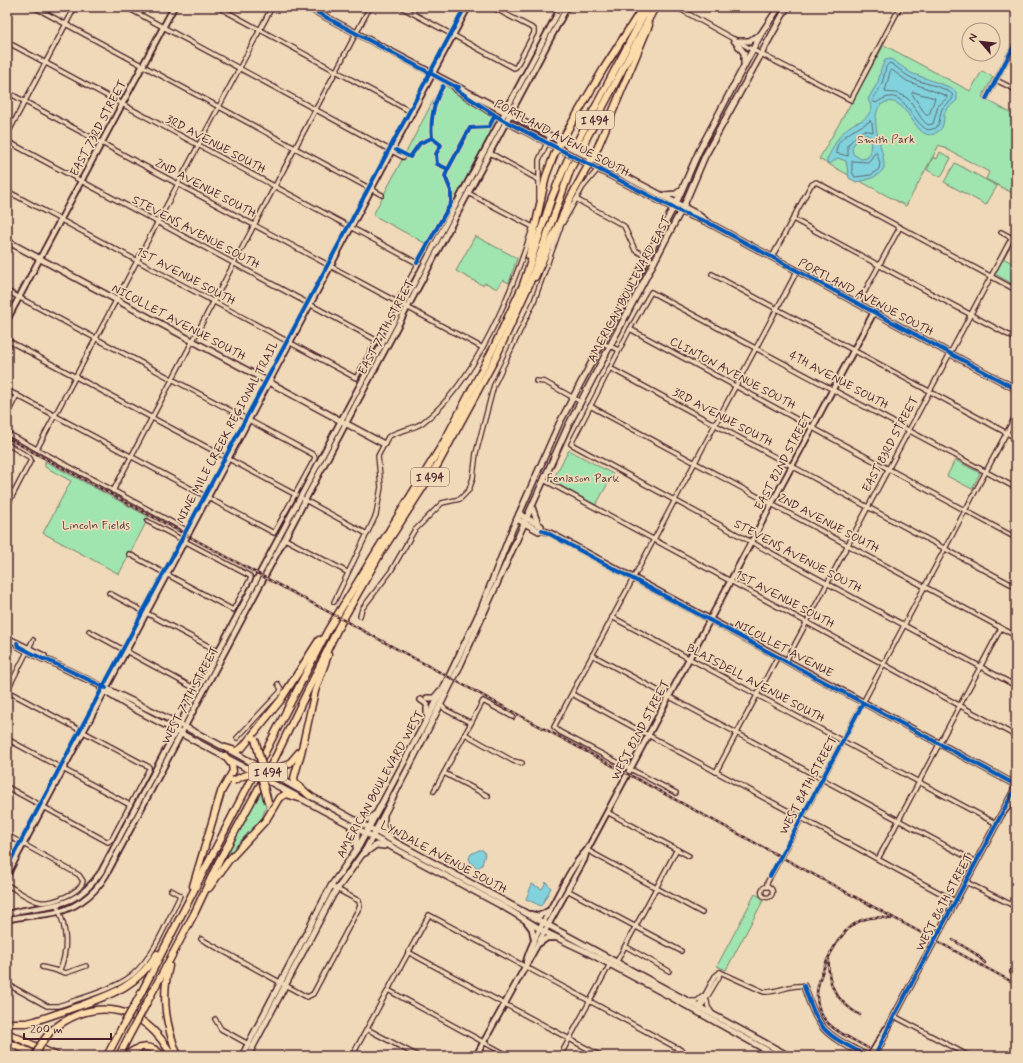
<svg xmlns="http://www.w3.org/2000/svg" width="1023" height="1063" font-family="Mynerve,sans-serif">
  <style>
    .green { fill: #a0e4b0; stroke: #75826e }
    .water { fill: #81d2dc; stroke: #6b8a95; fill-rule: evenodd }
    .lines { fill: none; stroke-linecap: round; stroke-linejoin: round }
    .shore { stroke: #606772; stroke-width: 1 }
    .minor-casing { stroke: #4a1f2b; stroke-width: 6 }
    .tertiary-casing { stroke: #4a1f2b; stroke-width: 8 }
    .secondary-casing { stroke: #4a1f2b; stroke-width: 8 }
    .motorway-casing { stroke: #4a1f2b; stroke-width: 9 }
    .minor { stroke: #efd9b8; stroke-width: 3.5 }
    .tertiary { stroke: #efd9b8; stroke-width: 4.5 }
    .secondary { stroke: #efd9b8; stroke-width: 5 }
    .motorway { stroke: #fddcac; stroke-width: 6 }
    .rail-casing { stroke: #4a1f2b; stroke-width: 2.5 }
    .rail { stroke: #efd9b8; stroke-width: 1; stroke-dasharray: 3; stroke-linecap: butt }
    .secondary-bridge-casing { stroke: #4a1f2b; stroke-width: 8; stroke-linecap: butt }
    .motorway-bridge-casing { stroke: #4a1f2b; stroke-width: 9; stroke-linecap: butt }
    .secondary-bridge { stroke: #efd9b8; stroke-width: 5 }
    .motorway-bridge { stroke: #fddcac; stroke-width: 6 }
    .cycleway-casing { stroke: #efd9b8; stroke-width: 6 }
    .cycleway { stroke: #0057b8; stroke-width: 4 }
    .labels { text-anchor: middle; stroke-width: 3.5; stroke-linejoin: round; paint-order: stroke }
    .shield { fill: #efd9b8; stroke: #7c5755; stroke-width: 1 }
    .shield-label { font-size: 11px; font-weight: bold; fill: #4a1f2b }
    .street-label { font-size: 12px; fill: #4a1f2b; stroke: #efd9b8 }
    .park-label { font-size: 12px; fill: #573d3f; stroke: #efd9b8 }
  </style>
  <rect width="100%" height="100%" fill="#efd9b8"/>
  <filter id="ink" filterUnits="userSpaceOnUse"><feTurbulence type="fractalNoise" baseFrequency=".025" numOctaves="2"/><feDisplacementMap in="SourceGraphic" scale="8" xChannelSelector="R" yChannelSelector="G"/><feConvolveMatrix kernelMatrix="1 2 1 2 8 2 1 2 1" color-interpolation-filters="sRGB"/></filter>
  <g filter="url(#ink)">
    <g class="green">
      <polygon points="884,45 970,91 982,71 993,77 982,97 1016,116 1016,195 986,179 989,172 939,145 906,206 819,159"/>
      <polygon points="442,84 500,114 430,246 373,215"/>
      <polygon points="940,152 951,158 941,177 927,170 933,157 937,159"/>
      <polygon points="955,163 997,186 986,205 944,182"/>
      <polygon points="475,236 517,258 509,283 503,280 497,289 486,283 482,285 456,271"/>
      <polygon points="1003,258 1016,265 1016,286 995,274"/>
      <polygon points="569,450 613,474 596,505 552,481"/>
      <polygon points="955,460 980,473 972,489 947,476"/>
      <polygon points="45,461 149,517 119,574 43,533 71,481 45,467"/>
      <polygon points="262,790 266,806 263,816 213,878"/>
      <polygon points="755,894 764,899 726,970 717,966"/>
    </g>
    <g class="water">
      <path d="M891,59L911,73L952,88L957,93V100C954,104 949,106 946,110C942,117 946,125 939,131C914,151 909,86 880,105C868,124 885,148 884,168C878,178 867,180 856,182L849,178L846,161L838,158L830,164L827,162V159C833,148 838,135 849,127C862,118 864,124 872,108L868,99L878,82L881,69L885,60ZM865,134L871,137L870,154L867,158L861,159L853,154L852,147L857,140Z"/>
      <polygon points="479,850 483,850 485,854 482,865 478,868 471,863 469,858 471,854"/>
      <polygon points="546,882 551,888 541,906 526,899 532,884 542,889"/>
    </g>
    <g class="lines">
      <g class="shore">
        <path d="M890,63C897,67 902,72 908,76C923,85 941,84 953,95C953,103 945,103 942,109C939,116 941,122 936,128L928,130C908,120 905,82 876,103L872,101L882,84L886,67Z"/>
        <path d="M892,70L907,81L947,96V98L938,106L933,124L928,125C917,117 915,102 904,96C897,92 891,93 885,92L890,72Z"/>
        <polygon points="913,92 935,98 929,115 926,115 912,94"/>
        <path d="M870,121L872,123L873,132L864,130L855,137L848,145V156L836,153C836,136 858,129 870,121Z"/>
        <polygon points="876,152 880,163 879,169 871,175 855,177 852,172 852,161 868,162"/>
      </g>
      <defs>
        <g id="minor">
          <polyline points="34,7 382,195"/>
          <polyline points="126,7 403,157"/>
          <polyline points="218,7 413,113"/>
          <polyline points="401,7 514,68 516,67 534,33 534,29 492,7"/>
          <polyline points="676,7 753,50 851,100 900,7"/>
          <polyline points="7,42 417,263 417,266 397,302 7,92"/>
          <polyline points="996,80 1016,90"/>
          <polyline points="986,99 1016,42"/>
          <polyline points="7,135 75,7"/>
          <polyline points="7,141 376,340 376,342 356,378 7,191"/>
          <polyline points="490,153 539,180"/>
          <polyline points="468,193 533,227"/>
          <polyline points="539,199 539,160 550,136"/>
          <polyline points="576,199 624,226 635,250 655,262"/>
          <polyline points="793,219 1016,339"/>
          <polyline points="1001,232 1016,240"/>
          <polyline points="772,257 811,185 816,182 1016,290"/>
          <polyline points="712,274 1016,438"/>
          <polyline points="7,291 314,455 315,458 274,533 7,390"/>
          <polyline points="858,304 900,227"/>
          <polyline points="403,305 481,347"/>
          <polyline points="630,329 1016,538"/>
          <polyline points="7,340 296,495"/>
          <polyline points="602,343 619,350"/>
          <polyline points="610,368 1016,587"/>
          <polyline points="536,381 545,382 581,402"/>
          <polyline points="590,406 1016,636"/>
          <polyline points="7,415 17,395"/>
          <polyline points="7,433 190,532"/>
          <polyline points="7,444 29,457 31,460 7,506"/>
          <polyline points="37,449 272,7"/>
          <polyline points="544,480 1016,736"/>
          <polyline points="7,488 14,492"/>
          <polyline points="1016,488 651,292 630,329 571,444 1016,686"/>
          <polyline points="113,491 370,7"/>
          <polyline points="303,499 367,534"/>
          <polyline points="285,539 347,572"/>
          <polyline points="129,554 233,610 251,578 250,576 147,521"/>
          <path d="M334,602L376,515L381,487L378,456L388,437C398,430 412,430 422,423C476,383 513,289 533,226"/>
          <polyline points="360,616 362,609 391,571 414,531 442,503 460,499 469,490 473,478 476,453 494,385 533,304 561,226 583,187 599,168"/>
          <polyline points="612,617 997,824"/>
          <polyline points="89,631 192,687 212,648 109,593"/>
          <polyline points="592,655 976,862"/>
          <polyline points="786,661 1012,237"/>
          <polyline points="7,691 149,767 149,769 112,839 108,842 7,787"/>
          <polyline points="7,691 33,640"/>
          <polyline points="572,694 955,901"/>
          <polyline points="441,705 446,710 471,723"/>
          <polyline points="465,734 513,761 522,763"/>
          <polyline points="237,738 280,692 281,689 278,684"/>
          <polyline points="7,739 130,805"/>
          <polyline points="716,772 778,656"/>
          <polyline points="444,773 488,796"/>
          <polyline points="434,791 483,701 513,717"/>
          <polyline points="676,793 560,732 554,727 797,271"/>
          <polyline points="607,812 689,856"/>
          <path d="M7,835L79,875L83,881C81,893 51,904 40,902C29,900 17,890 7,885"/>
          <polyline points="587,850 702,913"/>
          <polyline points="878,859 1001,628"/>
          <polyline points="966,882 1016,907"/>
          <circle cx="767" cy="892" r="5.5"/>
          <polyline points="767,887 767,883 1016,415"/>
          <polyline points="567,890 681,951"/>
          <path d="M57,906C67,928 69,950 59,972"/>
          <polyline points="201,939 307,997 313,994 360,906 359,901 331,886"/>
          <polyline points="625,946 669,971"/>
          <polyline points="408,952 601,1056"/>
          <polyline points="616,963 677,849"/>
          <polyline points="42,967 66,973 86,966"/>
          <path d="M720,972L764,992C777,993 790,984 804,986"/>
          <polyline points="1012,972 1016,963"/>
          <path d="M7,984L47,1006H58C81,998 113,990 132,975C153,958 167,922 179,898L180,895L171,890"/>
          <polyline points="388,990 509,1056"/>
          <polyline points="691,1001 697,1001 703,996"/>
          <polyline points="707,1001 708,1007 712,1013"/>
          <polyline points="701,1008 700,1004 715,976 720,972"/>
          <polyline points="700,1009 719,977 720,972"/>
          <polyline points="894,1016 969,1056"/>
          <polyline points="215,1019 221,1029 250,1045"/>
          <polyline points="367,1029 418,1056"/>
          <polyline points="352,1056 429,915 692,1056"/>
          <polyline points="560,1056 610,964"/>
          <polyline points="674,1056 678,1048"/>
        </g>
        <g id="tertiary">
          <polyline points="7,320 174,7"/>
          <polyline points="7,875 468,7"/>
          <path d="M7,914C49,902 73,913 101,872L561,7"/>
          <polyline points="530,914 539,916 548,911"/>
          <path d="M7,920C19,916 33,916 47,914C72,911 93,897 106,875L567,7"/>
          <polyline points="526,921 532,929 534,939"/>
          <polyline points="540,943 547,938 557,938"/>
          <path d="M526,962C531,942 543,924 552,906C562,888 571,867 586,851"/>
          <path d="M804,986C820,1033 824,1033 867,1056"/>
          <polyline points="476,1056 584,860 587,850 874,312"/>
          <polyline points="870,1056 886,1029"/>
          <polyline points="875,1056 889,1026 1016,787"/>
        </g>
        <g id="secondary">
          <polyline points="307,7 564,143"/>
          <polyline points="734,40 744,53 744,63"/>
          <polyline points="737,41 749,41 760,35"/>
          <polyline points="454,86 457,90 501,119 564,151"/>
          <polyline points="585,155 697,214 705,220"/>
          <polyline points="582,161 681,212 707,222 1016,389"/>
          <polyline points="665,195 676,194 681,190"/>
          <polyline points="7,241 384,444"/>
          <polyline points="532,507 538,524"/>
          <polyline points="519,514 541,526 542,530"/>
          <polyline points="517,519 539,531 542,530 552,534 1016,785"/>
          <polyline points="7,638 44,656"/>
          <path d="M17,643L18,646L43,659H45C114,693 184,724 251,762"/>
          <polyline points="101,689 127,705 246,768"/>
          <polyline points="427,698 434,698 440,691"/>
          <polyline points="421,700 427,704 427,715"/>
          <polyline points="276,776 300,790"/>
          <polyline points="270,782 504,907 545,932 587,952 669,996 777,1056"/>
          <polyline points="307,794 789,1056"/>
          <polyline points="1002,814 1016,796"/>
          <polyline points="384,817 383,827 390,837"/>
          <polyline points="358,820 370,819 374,815"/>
          <polyline points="351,828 357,834 356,847"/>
          <polyline points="365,853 376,845 384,846"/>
          <polyline points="242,1056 331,886 359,846 441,693 481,609 512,530 559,424 678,199 699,151 761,34 779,7"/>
          <polyline points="248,1056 333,895 366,849 414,757 460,666 568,426 685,203 705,156 787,7"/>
        </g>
        <g id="motorway">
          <polyline points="529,256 546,176 556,150 604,68 643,7"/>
          <polyline points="535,277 571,197 597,149 649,25"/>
          <polyline points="226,748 236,751 242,748 280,701 319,640"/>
          <polyline points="289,764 301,750"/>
          <polyline points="310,796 295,783 294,778 301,753 315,691 328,655"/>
          <polyline points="193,886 221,792 233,771 232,765 225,756"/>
          <polyline points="209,888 229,860 266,820 279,798 286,794 299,798"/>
          <path d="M169,966C161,998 166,1026 178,1056"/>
          <polyline points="137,1001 328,630 445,440 493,349 523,285 552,197 567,161 648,7"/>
          <polyline points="145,1006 194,914 218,863 276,756 338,628 380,554 438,464 496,357 529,285 571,168 655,7"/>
          <path d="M7,1023H27L35,1021C51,1016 67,1010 82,1005C116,993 137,985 157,954"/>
          <path d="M52,1030C96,995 145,1006 172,1056"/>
          <polyline points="7,1033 57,1056"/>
          <polyline points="7,1042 39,1056"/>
          <polyline points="7,1053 10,1056"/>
          <polyline points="107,1056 121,1029"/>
          <polyline points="119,1056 130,1034"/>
          <path d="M126,1056C136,1046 152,1043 162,1056"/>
        </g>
      </defs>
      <use href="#minor" class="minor-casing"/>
      <use href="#tertiary" class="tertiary-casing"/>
      <use href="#secondary" class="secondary-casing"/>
      <use href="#motorway" class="motorway-casing"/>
      <use href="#minor" class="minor"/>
      <use href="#tertiary" class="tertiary"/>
      <use href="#secondary" class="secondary"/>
      <use href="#motorway" class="motorway"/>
      <defs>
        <g id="rail">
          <polyline points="7,438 1016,984"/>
          <polyline points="953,940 976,954 985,963"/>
          <path d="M829,960C826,986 839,1003 860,1015"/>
          <path d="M868,1048C853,1039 833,1032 823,1017C812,999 818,982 825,965C838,936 855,910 891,919"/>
        </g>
      </defs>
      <use href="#rail" class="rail-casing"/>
      <use href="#rail" class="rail"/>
      <defs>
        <g id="secondary-bridge">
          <polyline points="566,145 585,155"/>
          <polyline points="564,151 582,161"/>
        </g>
        <g id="motorway-bridge">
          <polyline points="255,739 263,769"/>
          <polyline points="251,762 258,770"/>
          <polyline points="246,768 258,770"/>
          <polyline points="266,770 279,768 289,764"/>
          <polyline points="265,774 276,776"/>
          <polyline points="265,774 270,782"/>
          <polyline points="261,776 268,802"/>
          <polyline points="233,781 243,776 255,773"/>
          <polyline points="121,1029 137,1001"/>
          <polyline points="130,1034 145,1006"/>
          <polyline points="35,1056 41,1044 50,1032"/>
        </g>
      </defs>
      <use href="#secondary-bridge" class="secondary-bridge-casing"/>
      <use href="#motorway-bridge" class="motorway-bridge-casing"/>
      <use href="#secondary-bridge" class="secondary-bridge"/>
      <use href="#motorway-bridge" class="motorway-bridge"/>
      <defs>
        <g id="cycleway">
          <polyline points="307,7 454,86 459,87"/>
          <polyline points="454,86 457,90 501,119 681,212 707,222 1016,389"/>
          <polyline points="986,99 1016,42"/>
          <polyline points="432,138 441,145 436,154 437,164 448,169 470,128 489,127 494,117"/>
          <path d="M396,150L410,157L420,143L432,138C430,120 434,102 443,86"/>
          <polyline points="417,263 451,203 451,191 445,176 448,169"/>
          <polyline points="542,530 1016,785"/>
          <polyline points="17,643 18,646 43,659 45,659 106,688"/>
          <polyline points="7,867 465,7"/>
          <polyline points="770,876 863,703"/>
          <path d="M804,986C820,1033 824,1033 867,1056"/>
          <polyline points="875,1056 889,1026 1016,787"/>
        </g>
      </defs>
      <use href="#cycleway" class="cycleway-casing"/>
      <use href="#cycleway" class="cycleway"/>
    </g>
  </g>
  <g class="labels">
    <g class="shield">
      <rect x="576" y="111" width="38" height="18" rx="3"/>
      <rect x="411" y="468" width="38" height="18" rx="3"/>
      <rect x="249" y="763" width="38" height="18" rx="3"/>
    </g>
    <g class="shield-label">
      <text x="595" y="124">I 494</text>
      <text x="430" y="481">I 494</text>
      <text x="268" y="776">I 494</text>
    </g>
    <g class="street-label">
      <text transform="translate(98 128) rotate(-62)" y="4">EAST 73RD STREET</text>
      <text transform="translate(562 138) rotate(28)" y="4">PORTLAND AVENUE SOUTH</text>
      <text transform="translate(216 144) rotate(28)" y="4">3RD AVENUE SOUTH</text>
      <text transform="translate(206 188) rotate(28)" y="4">2ND AVENUE SOUTH</text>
      <text transform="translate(196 232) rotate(28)" y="4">STEVENS AVENUE SOUTH</text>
      <text transform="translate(186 276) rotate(28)" y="4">1ST AVENUE SOUTH</text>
      <text transform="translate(629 289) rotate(-62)" y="4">AMERICAN BOULEVARD EAST</text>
      <text transform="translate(866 297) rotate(28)" y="4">PORTLAND AVENUE SOUTH</text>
      <text transform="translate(179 322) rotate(28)" y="4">NICOLLET AVENUE SOUTH</text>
      <text transform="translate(386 327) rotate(-62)" y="4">EAST 77TH STREET</text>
      <text transform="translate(733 373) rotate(28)" y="4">CLINTON AVENUE SOUTH</text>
      <text transform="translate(839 380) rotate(28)" y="4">4TH AVENUE SOUTH</text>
      <text transform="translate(723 417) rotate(28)" y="4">3RD AVENUE SOUTH</text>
      <text transform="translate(227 432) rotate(-62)" y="4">NINE MILE CREEK REGIONAL TRAIL</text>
      <text transform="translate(890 444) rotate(-62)" y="4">EAST 83RD STREET</text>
      <text transform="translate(783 461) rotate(-62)" y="4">EAST 82ND STREET</text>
      <text transform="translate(829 523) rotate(28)" y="4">2ND AVENUE SOUTH</text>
      <text transform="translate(798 556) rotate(28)" y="4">STEVENS AVENUE SOUTH</text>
      <text transform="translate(785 599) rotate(28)" y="4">1ST AVENUE SOUTH</text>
      <text transform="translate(784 648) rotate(28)" y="4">NICOLLET AVENUE</text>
      <text transform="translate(756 683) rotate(28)" y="4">BLAISDELL AVENUE SOUTH</text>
      <text transform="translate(190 695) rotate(-62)" y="4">WEST 77TH STREET</text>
      <text transform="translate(640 730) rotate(-62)" y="4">WEST 82ND STREET</text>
      <text transform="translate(380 784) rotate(-61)" y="4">AMERICAN BOULEVARD WEST</text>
      <text transform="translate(808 785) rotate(-62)" y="4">WEST 84TH STREET</text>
      <text transform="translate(444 857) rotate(28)" y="4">LYNDALE AVENUE SOUTH</text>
      <text transform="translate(944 902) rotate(-62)" y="4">WEST 86TH STREET</text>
    </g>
    <g class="park-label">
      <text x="886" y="143">Smith Park</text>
      <text x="583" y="482">Fenlason Park</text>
      <text x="96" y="529">Lincoln Fields</text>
    </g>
  </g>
  <rect width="1023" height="1063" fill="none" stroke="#efd9b8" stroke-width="24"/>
  <rect x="12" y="12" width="999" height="1039" fill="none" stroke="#4a1f2b" stroke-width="1.5" filter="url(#ink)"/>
  <g transform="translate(981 42) rotate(298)"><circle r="19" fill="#efd9b8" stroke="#ad8f80"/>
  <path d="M0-3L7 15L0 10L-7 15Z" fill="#4a1f2b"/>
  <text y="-6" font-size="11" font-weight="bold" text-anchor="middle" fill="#4a1f2b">N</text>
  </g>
  <path d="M24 1033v6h87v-6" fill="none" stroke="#4a1f2b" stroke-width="2"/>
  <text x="30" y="1033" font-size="12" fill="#4a1f2b" stroke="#efd9b8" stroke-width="3" paint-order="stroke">200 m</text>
</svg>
